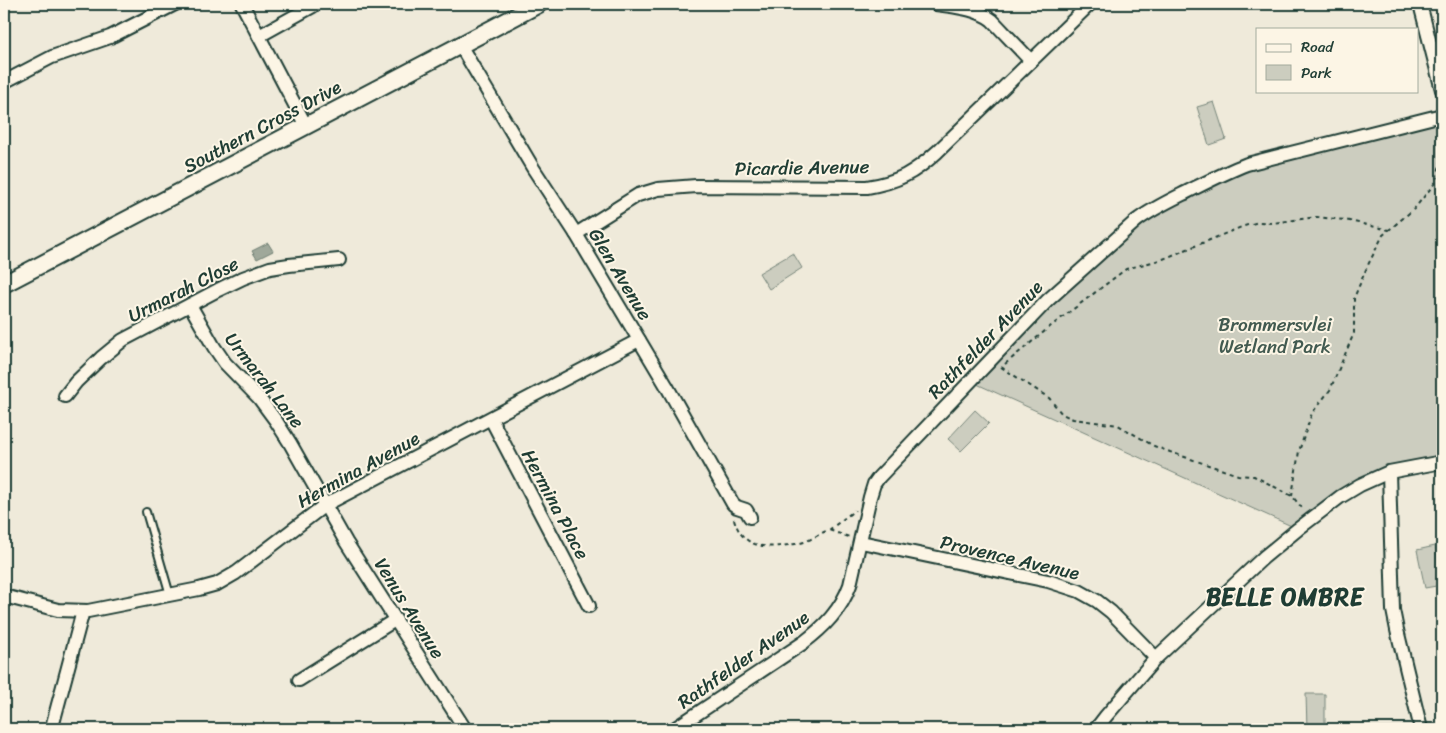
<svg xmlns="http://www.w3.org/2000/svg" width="1446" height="733" font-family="Sriracha,sans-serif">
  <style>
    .green { fill: #cccdbf; stroke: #76857a }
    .water { fill: #9fa89a; stroke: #6c7d71 }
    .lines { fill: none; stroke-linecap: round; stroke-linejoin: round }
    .service-casing { stroke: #1f3d34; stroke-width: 10 }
    .minor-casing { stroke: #1f3d34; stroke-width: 16 }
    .tertiary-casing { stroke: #1f3d34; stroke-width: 20 }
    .path { stroke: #1f3d34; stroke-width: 2; stroke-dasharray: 4 4; stroke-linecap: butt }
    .service { stroke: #fcf5e5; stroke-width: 6 }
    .minor { stroke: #fcf5e5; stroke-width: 12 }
    .tertiary { stroke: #fcf5e5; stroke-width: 16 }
    .labels { text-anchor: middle; stroke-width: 4; stroke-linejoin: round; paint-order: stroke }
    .street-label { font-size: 19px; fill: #1f3d34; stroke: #fcf5e5 }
    .park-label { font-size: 19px; fill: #425a50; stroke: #fcf5e5 }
    .district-label { font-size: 24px; font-weight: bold; letter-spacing: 1px; fill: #1f3d34; stroke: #fcf5e5 }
  </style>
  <rect width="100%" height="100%" fill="#efeada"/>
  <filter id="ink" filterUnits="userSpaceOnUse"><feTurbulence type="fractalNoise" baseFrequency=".02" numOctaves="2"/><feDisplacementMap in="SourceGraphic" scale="10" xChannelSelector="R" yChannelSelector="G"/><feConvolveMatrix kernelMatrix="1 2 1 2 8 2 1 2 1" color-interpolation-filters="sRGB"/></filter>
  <g filter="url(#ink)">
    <g class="green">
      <polygon points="1214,102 1226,139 1209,145 1197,107"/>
      <polygon points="1442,115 1442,462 1389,472 1298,529 979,385 971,380 1118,237 1227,172"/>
      <polygon points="793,253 802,268 769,289 759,273"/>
      <polygon points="975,410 989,423 961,451 948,439"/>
      <polygon points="1435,546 1442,585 1425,588 1417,550"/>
      <polygon points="1325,694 1325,729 1307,729 1306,694"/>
    </g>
    <polygon class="water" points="268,243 273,251 257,259 252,251"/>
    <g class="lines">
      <defs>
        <polyline id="service" points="146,512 170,595"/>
        <g id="minor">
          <polyline points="242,4 306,126"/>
          <path d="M936,4C955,7 976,8 992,20L1031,61"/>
          <polyline points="1420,4 1442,90"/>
          <polyline points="259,36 313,6"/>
          <polyline points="460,45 533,168 576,234 666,385 733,504 737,507 746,510 750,517"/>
          <polyline points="4,82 52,57 110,37 175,4"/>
          <path d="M576,234L638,195L658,189L696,186L867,187C898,182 914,173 937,152L1090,4"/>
          <polyline points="190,305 214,347 225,363 259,398 276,421 290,443 346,542 465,729"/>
          <polyline points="65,396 76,382 101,358 123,340 218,290 243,278 270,268 289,265 339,260"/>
          <polyline points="491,419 589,606"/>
          <polyline points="1389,472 1393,610 1397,630 1421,729"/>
          <polyline points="861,542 1048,581 1079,591 1097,601 1111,612 1156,658"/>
          <polyline points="4,596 58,610 88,611 199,589 217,584 236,573 325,505 639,340"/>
          <polyline points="299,680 395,620"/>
          <polyline points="52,727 83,611"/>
          <path d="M674,729L803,643C824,627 841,610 850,585L870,497L874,484L879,477L1048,300L1136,221C1152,209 1169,201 1187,192C1207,182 1226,172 1247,164L1442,115"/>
          <polyline points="1096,729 1106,716 1156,658 1264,557 1298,529 1340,497 1360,485 1389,472 1442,462"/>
        </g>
        <polyline id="tertiary" points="4,284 539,4"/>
      </defs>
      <use href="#service" class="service-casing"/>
      <use href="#minor" class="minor-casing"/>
      <use href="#tertiary" class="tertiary-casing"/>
      <g class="path">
        <polyline points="1005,364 1051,326 1126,269 1163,259 1244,226 1259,222 1273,223 1316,217 1345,220 1389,230"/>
        <polyline points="1001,367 1049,398 1062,414 1073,419 1118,425 1154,446 1170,452 1238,475 1254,476 1292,496 1303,509"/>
        <polyline points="1292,496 1299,451 1312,413 1330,390 1354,333 1354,298 1367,267 1383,235 1414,209 1435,183 1442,158"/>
        <path d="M734,519C742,547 763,549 788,545C793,544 799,544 804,542C813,539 820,533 829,530L849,537"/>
        <polyline points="829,530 855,510"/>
      </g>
      <use href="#service" class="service"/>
      <use href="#minor" class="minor"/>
      <use href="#tertiary" class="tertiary"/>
    </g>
  </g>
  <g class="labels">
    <g class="street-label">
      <text transform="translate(262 126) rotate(-28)" y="7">Southern Cross Drive</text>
      <text transform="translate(802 167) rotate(-1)" y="7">Picardie Avenue</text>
      <text transform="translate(621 274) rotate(59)" y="7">Glen Avenue</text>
      <text transform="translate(183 289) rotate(-27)" y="7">Urmarah Close</text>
      <text transform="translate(985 339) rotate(-46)" y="7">Rathfelder Avenue</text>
      <text transform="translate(265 380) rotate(52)" y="7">Urmarah Lane</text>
      <text transform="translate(358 469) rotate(-29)" y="7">Hermina Avenue</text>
      <text transform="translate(556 504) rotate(62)" y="7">Hermina Place</text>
      <text transform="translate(1010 557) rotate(13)" y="7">Provence Avenue</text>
      <text transform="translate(410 608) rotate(58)" y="7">Venus Avenue</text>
      <text transform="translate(743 659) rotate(-35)" y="7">Rathfelder Avenue</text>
    </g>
    <g class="park-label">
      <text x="1275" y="331">Brommersvlei<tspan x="1275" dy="22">Wetland Park</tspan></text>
    </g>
    <g class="district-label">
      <text x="1285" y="605">BELLE OMBRE</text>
    </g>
  </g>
  <rect width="1446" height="733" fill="none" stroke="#fcf5e5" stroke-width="20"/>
  <rect x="10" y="10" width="1426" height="713" fill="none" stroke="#1f3d34" stroke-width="2" filter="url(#ink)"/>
  <rect x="1256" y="28" width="162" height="65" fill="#fcf5e5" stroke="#a4ab9e"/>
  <rect x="1266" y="44" width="25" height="8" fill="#fcf5e5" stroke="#a4ab9e"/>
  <text x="1301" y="52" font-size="15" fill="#1f3d34">Road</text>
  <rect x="1266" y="65" width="25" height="15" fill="#cccdbf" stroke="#a4ab9e"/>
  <text x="1301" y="78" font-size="15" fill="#1f3d34">Park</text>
</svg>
